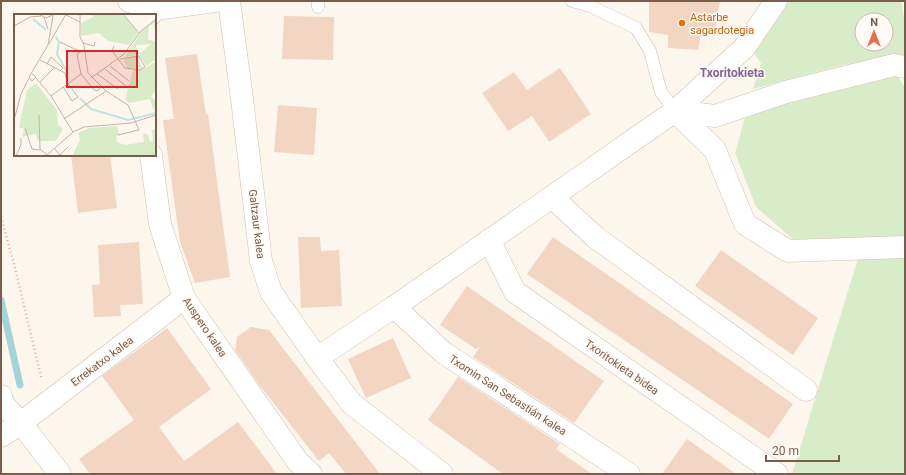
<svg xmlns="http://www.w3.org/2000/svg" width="906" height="475" font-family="Roboto,sans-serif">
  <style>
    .green { fill: #d8ecc9; fill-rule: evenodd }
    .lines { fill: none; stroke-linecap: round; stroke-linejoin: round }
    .stream { stroke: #a5d3da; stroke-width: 7 }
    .building { fill: #f3d5c3 }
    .service-casing { stroke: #d1beb0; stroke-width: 13 }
    .minor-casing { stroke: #d1beb0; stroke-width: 23 }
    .path { stroke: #d9b8a5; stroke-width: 2.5; stroke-dasharray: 1 3; stroke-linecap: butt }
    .service { stroke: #fff; stroke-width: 12 }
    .minor { stroke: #fff; stroke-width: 22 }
    .food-dot { fill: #e8710a; stroke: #fffaf3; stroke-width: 1.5 }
    .labels { text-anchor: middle; stroke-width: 3; stroke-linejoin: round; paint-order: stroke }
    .food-label { font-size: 11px; fill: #c56008; stroke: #fffaf3; text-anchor: start }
    .street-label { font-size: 11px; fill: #7a5c4d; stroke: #fffaf3 }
    .neighbourhood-label { font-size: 12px; font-weight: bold; fill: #846695; stroke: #fffaf3 }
    .inset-river { fill: none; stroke: #bfe3e8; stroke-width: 2 }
    .inset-road { fill: none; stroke: #c5b3a7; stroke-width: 1 }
    .view { fill: #d62828; fill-opacity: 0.15; stroke: #d62828; stroke-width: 2 }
    .inset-edge { fill: none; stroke: #7a5c4d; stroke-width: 2 }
  </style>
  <rect width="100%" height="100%" fill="#fdf6ec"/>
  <g class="green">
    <path d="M786,1H901L905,24V56L843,65L753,89L761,63L752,50ZM862,20H886V44H862Z"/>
    <polygon points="894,70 905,88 905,240 794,240 756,207 735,153 747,110"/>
    <polygon points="859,255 905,255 905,474 792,474"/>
  </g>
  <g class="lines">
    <polyline class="stream" points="1,300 20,385"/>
  </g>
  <g class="building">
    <polygon points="649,1 720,1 714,35 701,35 698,50 668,48 668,35 649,32"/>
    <polygon points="284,16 334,17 333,60 282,59"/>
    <polygon points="197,54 206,115 208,114 230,277 195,283 180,242 163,120 174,119 165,58"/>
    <polygon points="560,68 591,114 549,142 532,116 508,131 482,93 514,72 527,90"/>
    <polygon points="278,105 317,108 314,155 274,152"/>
    <polygon points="71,155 110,155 117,208 78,213"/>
    <polygon points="298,237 320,237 321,251 339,250 342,306 301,308"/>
    <polygon points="553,237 793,404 769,439 527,274"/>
    <polygon points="139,242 143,304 120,305 121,316 94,317 92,285 100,284 98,245"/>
    <polygon points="721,250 818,318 793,355 695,286"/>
    <polygon points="467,286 604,381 574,423 473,357 480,347 476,349 440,325"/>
    <polygon points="251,327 269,330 380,474 346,474 329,453 319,461 257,382 235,350 237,337"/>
    <polygon points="167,328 211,389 159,427 184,461 238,422 277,474 90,474 79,459 134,420 102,376"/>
    <polygon points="393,338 411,378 366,398 348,359"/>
    <polygon points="458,377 560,444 556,449 592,474 503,474 428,420"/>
    <polygon points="687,439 736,474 662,474"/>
  </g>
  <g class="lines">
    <defs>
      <g id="service">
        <polyline points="318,1 318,7"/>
        <polyline points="572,1 590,6"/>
        <polyline points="591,1 590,6 636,28 650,51 661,92 675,111"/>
      </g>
      <g id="minor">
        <polyline points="129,1 156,9"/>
        <polyline points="229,1 242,99 261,261 271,292 317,358 352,404 442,474"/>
        <polyline points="150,15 156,9 215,1"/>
        <polyline points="675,111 715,150 745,224 788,251 905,247"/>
        <polyline points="675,111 715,116 786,92 894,65 905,67"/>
        <polyline points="151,155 160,224 184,298 298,462 311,474"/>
        <polyline points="552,197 595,237 806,390"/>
        <polyline points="489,240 515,292 777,474"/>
        <polyline points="394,307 444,353 629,474"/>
        <polyline points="317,358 394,307 675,111 744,48 776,1"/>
        <polyline points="1,396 3,404 21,423 60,474"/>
        <polyline points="1,436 21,423 184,298"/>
      </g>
    </defs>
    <use href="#service" class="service-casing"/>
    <use href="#minor" class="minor-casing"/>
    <polyline class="path" points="1,217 15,268 41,377"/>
    <use href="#service" class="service"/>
    <use href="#minor" class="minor"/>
  </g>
  <circle class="food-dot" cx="682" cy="23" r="4"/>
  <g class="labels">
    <g class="food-label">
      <text x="690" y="21">Astarbe<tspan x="690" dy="13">sagardotegia</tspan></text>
    </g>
    <g class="street-label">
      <text transform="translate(257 224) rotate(83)" y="4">Galtzaur kalea</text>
      <text transform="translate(205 327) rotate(56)" y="4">Auspero kalea</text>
      <text transform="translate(102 361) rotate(-37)" y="4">Errekatxo kalea</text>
      <text transform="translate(622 367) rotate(35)" y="4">Txoritokieta bidea</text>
      <text transform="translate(508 395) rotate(33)" y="4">Txomin San Sebastián kalea</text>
    </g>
    <g class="neighbourhood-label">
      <text x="732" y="77">Txoritokieta</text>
    </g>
  </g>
  <g transform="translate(14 14)">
    <rect width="142" height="142" fill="#fdf6ec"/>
    <path d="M78,0H109L124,19L115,31L94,27L85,19L67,22V9L79,3ZM142,5V13L140,15V10L135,12L134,25L142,28V45L132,52L125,40L137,30L122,31L123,41L111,43L128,17ZM122,42L129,54L114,55L110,48L111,45ZM142,47V75L137,83L142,87L140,98L136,85L115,89L111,85L119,56L130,55ZM22,69L43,96L44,111L49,115L42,127H24L22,120L8,123L10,115L5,113L13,76ZM103,112L105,121L102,122L103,128L111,131L130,128L129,119L134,121L136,128L139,127L138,116L142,115V142H58L66,126L64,119L76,114Z" fill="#d8ecc9"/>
    <path class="inset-river" d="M19,5L32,16M42,23L45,28L43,40L52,56L54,66M66,84L77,95L114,106L142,99"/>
    <path class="inset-road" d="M25,0L32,4L41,0M66,0V23L70,31L74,59L92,77L114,91L125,116L104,121M109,0L125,19M52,1L66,8M30,3L34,15M0,12L16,3L27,2M46,28L65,37M69,29L80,32L81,28M35,30L52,0M100,32L98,37L111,54L126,56L131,53L125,42L106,45M70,36L63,40L67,60L80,76L84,77L87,73M26,46L51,59L53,68L64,83L58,87L49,73M33,50L37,43L49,54L46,57M96,52L115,67M91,55L113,73M18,60L22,63L18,67L15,63L34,31L39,2M83,60L104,75M22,64L37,82L59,118M77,64L110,40L127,17L142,5M26,68L40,54M37,82L67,60M25,101L26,135L33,141M50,105L92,77M0,106L7,80L15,64M11,114L18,135L26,136M40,134L46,141L54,133M2,142L7,131V124M32,142L59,118L70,113L117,109L142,101"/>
    <path class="view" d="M53,37H123V73H53Z"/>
    <rect width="142" height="142" class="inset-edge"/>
  </g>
  <rect width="906" height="475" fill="none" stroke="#7a5c4d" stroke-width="4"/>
  <g transform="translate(874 32)"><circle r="19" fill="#fffaf3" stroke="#cabbb1"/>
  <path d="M0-3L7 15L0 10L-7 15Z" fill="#e76f51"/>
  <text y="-6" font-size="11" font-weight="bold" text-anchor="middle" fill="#7a5c4d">N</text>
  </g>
  <path d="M766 455v6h73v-6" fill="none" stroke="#7a5c4d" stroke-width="2"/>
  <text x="772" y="455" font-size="12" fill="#7a5c4d" stroke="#fffaf3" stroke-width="3" paint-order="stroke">20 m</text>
</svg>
